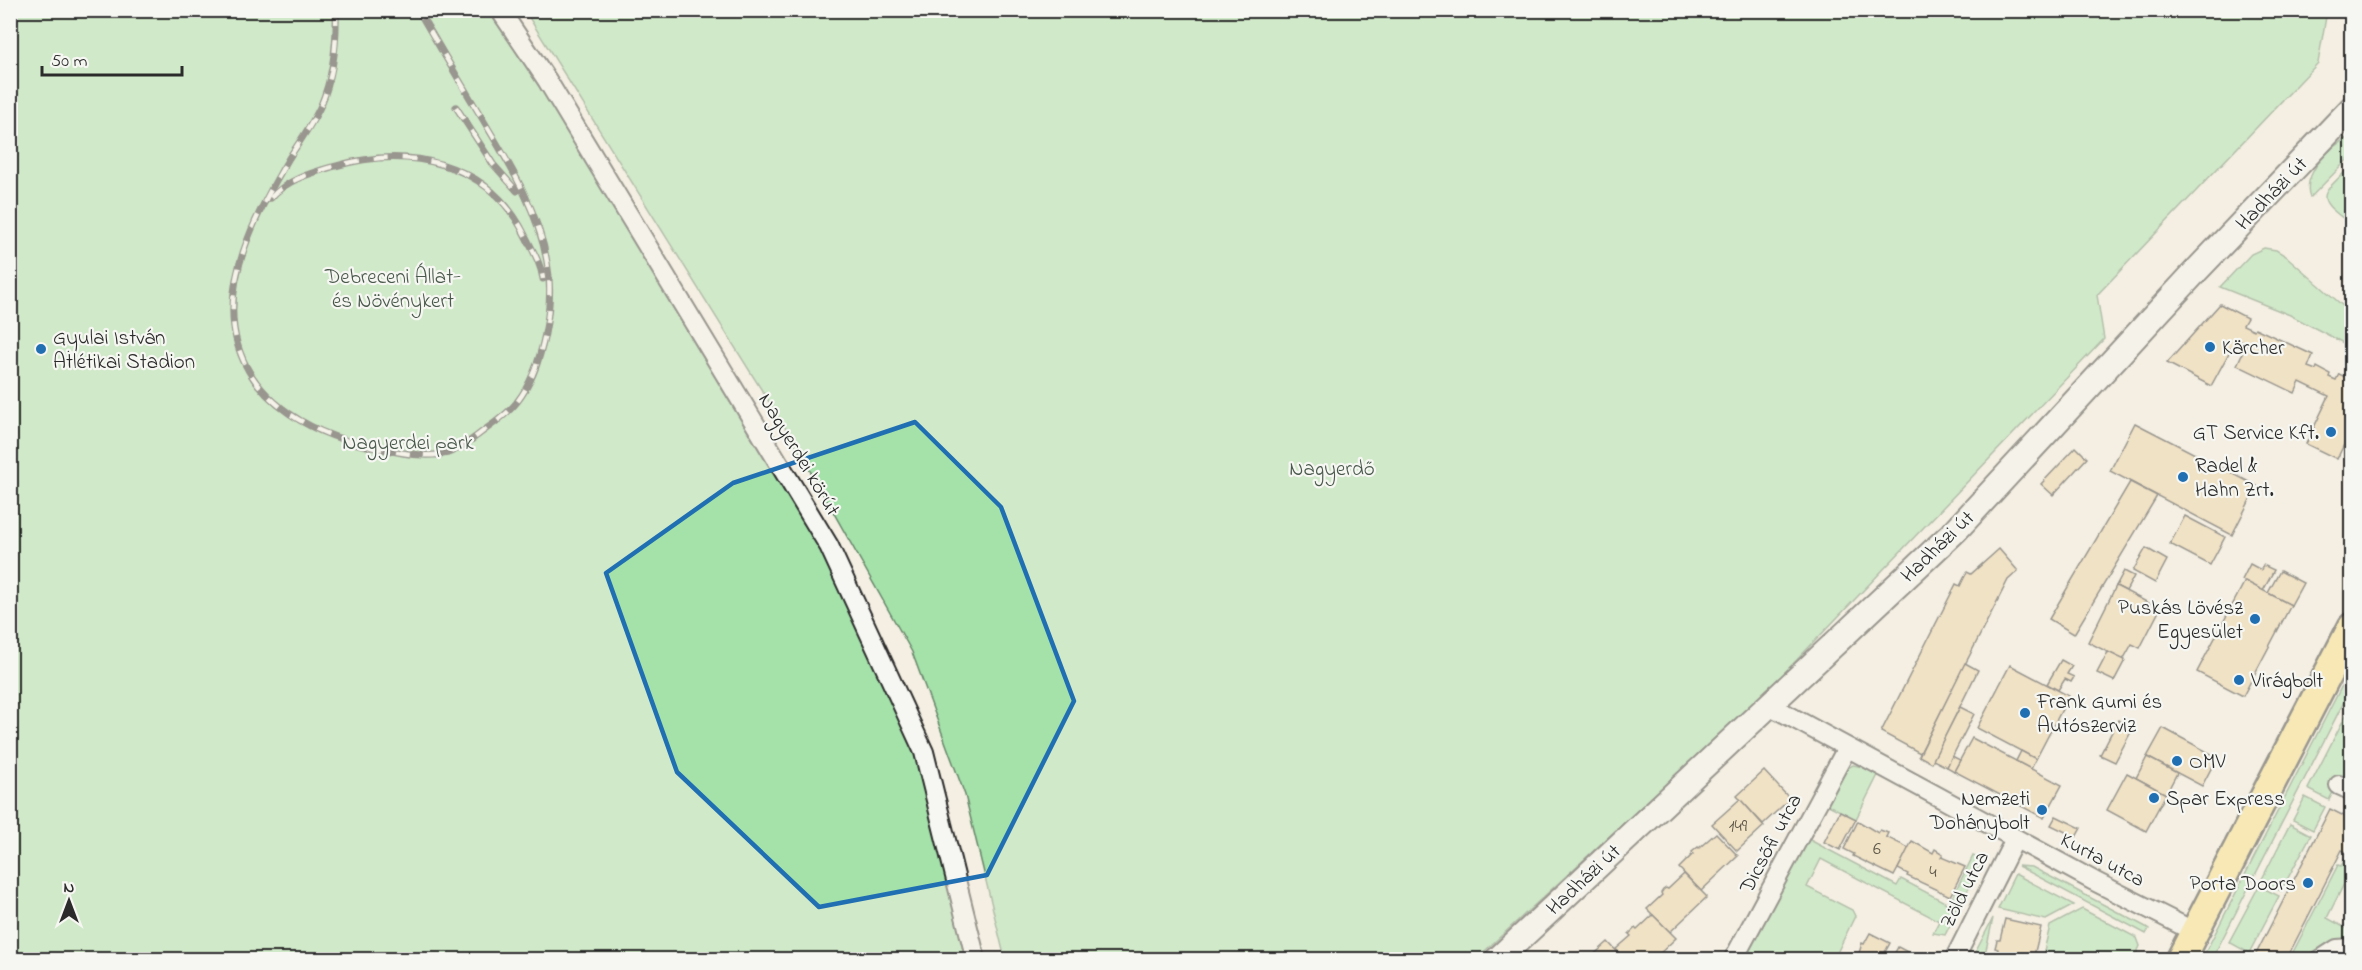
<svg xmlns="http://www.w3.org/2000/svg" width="2362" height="970" font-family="'Indie Flower',sans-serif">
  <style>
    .green { fill: #a4e2aa; stroke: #68866a; stroke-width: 1.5 }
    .building { fill: #ecd2a1; stroke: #2b2b2b; stroke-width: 1.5 }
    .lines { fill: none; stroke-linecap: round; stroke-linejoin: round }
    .street-casing { stroke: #2b2b2b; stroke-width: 22 }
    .secondary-casing { stroke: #2b2b2b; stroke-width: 28 }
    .primary-casing { stroke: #2b2b2b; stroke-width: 32 }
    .street { stroke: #f6f6f2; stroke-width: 18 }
    .secondary { stroke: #f6f6f2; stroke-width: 24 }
    .primary { stroke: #fae181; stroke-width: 27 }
    .rail-casing { stroke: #2b2b2b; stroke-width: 7 }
    .rail { stroke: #f6f6f2; stroke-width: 4.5; stroke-dasharray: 14; stroke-linecap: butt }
    .marked { fill: none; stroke: #1f6fb2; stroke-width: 4.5; stroke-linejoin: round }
    .poi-dot { fill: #1f6fb2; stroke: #f6f6f2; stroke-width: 2 }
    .labels { text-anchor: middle; stroke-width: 4.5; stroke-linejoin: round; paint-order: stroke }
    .number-label { font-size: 18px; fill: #5b5548 }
    .street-label { font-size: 21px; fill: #2b2b2b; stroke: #f6f6f2 }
    .park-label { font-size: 21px; fill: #49594b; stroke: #f6f6f2 }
    .poi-label { font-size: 21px; fill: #2b2b2b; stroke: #f6f6f2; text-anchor: start }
  </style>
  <rect width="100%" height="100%" fill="#f4efe2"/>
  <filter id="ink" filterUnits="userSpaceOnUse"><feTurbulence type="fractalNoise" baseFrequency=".0167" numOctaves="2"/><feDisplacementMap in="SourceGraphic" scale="12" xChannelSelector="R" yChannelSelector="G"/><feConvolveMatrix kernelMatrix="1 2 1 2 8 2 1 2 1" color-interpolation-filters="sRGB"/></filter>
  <g filter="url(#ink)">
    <g class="green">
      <polygon points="11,11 500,11 829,546 924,752 976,959 11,959"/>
      <polygon points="525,11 2327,11 2318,63 2097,295 2104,339 1768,690 1475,960 1005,959 965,795 912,652 791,437"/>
      <path d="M2351,136V156L2310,198C2301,174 2331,145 2351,136Z"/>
      <path d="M2351,166V224C2312,196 2321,196 2351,166Z"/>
      <polygon points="2264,248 2276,250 2286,256 2351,313 2351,347 2290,315 2220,287 2251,254"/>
      <polygon points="2351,668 2351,688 2212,959 2202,959"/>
      <polygon points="2351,705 2351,785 2340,779 2329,800 2308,789"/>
      <polygon points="1853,765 1863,767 1878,775 1856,819 1826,804 1844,770"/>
      <polygon points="2305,797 2325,807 2313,830 2293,820"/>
      <polygon points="2290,824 2311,835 2281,891 2261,881"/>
      <polygon points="1808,839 1897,886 1901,879 1958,909 1945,935 1933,933 1939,921 1821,859 1807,887 1852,910 1855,916 1834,959 1743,960"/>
      <polygon points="1973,856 1983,861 1961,903 1952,898"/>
      <polygon points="2346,857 2351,859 2351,875 2349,874 2327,918 2351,931 2351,941 2314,955 2310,959 2290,958 2338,865 2341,866"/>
      <polygon points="2018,866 2032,867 2146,927 2149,929 2146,934"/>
      <polygon points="2015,874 2074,905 2046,920 1998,909"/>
      <polygon points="2259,886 2279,896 2249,953 2229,942"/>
      <polygon points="2082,909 2137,938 2140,946 2134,959 2042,959 2050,926"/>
      <polygon points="1993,918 1984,959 1972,959"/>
    </g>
    <g class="building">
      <polygon points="2220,304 2247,318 2243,325 2254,330 2255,328 2313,355 2308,367 2316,370 2317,367 2330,374 2329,377 2336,380 2339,374 2352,380 2352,428 2337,459 2306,444 2329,396 2300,382 2295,393 2237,365 2247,343 2237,338 2211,386 2167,363"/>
      <polygon points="2135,423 2257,486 2232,535 2110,471"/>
      <polygon points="2076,447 2087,458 2053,495 2041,484"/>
      <polygon points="2130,482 2157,496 2074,634 2049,619"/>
      <polygon points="2185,516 2225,537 2210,565 2170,544"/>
      <polygon points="2146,548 2167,560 2155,583 2133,571"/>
      <polygon points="1999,549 2018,571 2008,580 1920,753 1881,732 1956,584 1960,586 1967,572 1971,574"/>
      <polygon points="2250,564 2261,570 2263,565 2274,570 2263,591 2242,580"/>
      <polygon points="2124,571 2134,576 2126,591 2116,586"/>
      <polygon points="2280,571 2303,583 2291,605 2268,593"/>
      <polygon points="2245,581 2291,605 2243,696 2197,672"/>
      <polygon points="2116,586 2160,609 2140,648 2132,644 2123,660 2088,642"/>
      <polygon points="2108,652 2125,660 2114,681 2097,673"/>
      <polygon points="2061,660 2072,666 2067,674 2074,677 2071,682 2065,679 2058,690 2047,684"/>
      <polygon points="1965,663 1978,670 1932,763 1919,756"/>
      <polygon points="2010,665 2069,696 2036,759 1977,728"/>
      <polygon points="1960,707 1974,714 1947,767 1933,760"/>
      <polygon points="2118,720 2133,728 2115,762 2100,755"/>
      <polygon points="2163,728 2217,757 2202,786 2147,757"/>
      <polygon points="1972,738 2062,785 2044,818 1954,771"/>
      <polygon points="2021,751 2036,759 2031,769 2016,761"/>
      <polygon points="1952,756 1960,760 1954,771 1947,767"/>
      <polygon points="2147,757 2177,773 2166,794 2136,778"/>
      <polygon points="1764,771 1790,799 1763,824 1737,796"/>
      <polygon points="2127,773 2166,794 2146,831 2107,810"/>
      <polygon points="1740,799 1764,826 1737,851 1712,824"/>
      <polygon points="2330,809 2352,820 2352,855 2342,850 2286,960 2253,960"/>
      <polygon points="1840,811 1856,819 1840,850 1824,842"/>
      <polygon points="2056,816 2081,828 2076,837 2051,825"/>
      <polygon points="1858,821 1878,833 1880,830 1888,833 1886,837 1909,848 1894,876 1853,856 1854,854 1844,849"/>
      <polygon points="1716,833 1738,856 1701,891 1679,868 1693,854 1692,852 1698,847 1699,848"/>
      <polygon points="1912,841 1933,853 1935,849 1943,854 1941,857 1965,867 1950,896 1907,876 1908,874 1898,869"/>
      <polygon points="1684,874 1707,897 1670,932 1647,909 1662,895 1661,893 1663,890 1666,888 1668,889"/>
      <polygon points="1653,915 1676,938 1653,960 1625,960 1616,949 1631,936 1629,934 1635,928 1637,930"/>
      <polygon points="2005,919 2041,927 2033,960 1996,960 1998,949 1995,948 1997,940 2000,940"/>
      <polygon points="1870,933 1890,943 1884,954 1892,958 1898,947 1917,957 1915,960 1857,960 1862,943 1864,944"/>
      <polygon points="1608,942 1625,960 1585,960 1587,957 1589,959"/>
    </g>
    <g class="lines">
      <defs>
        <g id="street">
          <polyline points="500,10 547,80 829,546 924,752 976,960"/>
          <polyline points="1769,705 2094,881 2195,932"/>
          <polyline points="2339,785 2352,791"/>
          <polyline points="1733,960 1847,748"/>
          <polyline points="1954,960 2015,839"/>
          <polyline points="2320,960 2337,949 2352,948"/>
        </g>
        <polyline id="secondary" points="1497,960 1956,530 2196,271 2352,108"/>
        <polyline id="primary" points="2180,960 2352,627"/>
      </defs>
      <use href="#street" class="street-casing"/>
      <use href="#secondary" class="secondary-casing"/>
      <use href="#primary" class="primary-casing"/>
      <use href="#street" class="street"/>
      <use href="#secondary" class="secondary"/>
      <use href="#primary" class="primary"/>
      <defs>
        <g id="rail">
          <path d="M336,10C337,43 334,74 321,105C313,123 300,141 289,158C260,207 226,270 234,328C245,404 319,439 387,450C406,454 429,458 448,453C460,449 473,439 482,432C494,423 508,414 517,402C543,369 555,303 547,262C538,209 508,162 482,118C460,82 439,46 418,10"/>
          <polyline points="456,107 493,164 517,191"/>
          <path d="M271,198C286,180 311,173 332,167C407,145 489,160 526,237C533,251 541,264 543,279"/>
        </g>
      </defs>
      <use href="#rail" class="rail-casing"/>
      <use href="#rail" class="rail"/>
    </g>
  </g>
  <path d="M0 0H2362V970H0ZM915,422L1001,507L1074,701L987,875L819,907L677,772L606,573L733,483Z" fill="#f4efe2" fill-opacity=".55" fill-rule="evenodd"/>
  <path class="marked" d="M915,422L1001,507L1074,701L987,875L819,907L677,772L606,573L733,483Z"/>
  <g class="poi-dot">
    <circle cx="2210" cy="347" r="6"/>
    <circle cx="41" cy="349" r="6"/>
    <circle cx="2331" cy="432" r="6"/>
    <circle cx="2183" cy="477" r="6"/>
    <circle cx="2255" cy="619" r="6"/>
    <circle cx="2239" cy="680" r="6"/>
    <circle cx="2025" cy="713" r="6"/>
    <circle cx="2177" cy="761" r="6"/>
    <circle cx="2154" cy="798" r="6"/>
    <circle cx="2042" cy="810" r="6"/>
    <circle cx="2308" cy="883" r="6"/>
  </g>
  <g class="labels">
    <g class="number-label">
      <text x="1738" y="831">149</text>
      <text x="1877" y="854">6</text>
      <text x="1933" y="877">4</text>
    </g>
    <g class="street-label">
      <text transform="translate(2271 193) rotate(-46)" y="7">Hadházi út</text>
      <text transform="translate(800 454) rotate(59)" y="7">Nagyerdei körút</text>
      <text transform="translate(1937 546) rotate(-44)" y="7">Hadházi út</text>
      <text transform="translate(1770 843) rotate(-62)" y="7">Dicsőfi utca</text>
      <text transform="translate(2103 859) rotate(28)" y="7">Kurta utca</text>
      <text transform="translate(1583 879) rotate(-43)" y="7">Hadházi út</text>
      <text transform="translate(1964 889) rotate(-63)" y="7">Zöld utca</text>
    </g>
    <g class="park-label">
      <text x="393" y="283">Debreceni Állat-<tspan x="393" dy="24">és Növénykert</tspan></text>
      <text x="408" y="449">Nagyerdei park</text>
      <text x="1332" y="475">Nagyerdő</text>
    </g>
    <g class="poi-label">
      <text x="53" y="344">Gyulai István<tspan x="53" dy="24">Atlétikai Stadion</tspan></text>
      <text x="2222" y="354">Kärcher</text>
      <text x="2319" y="439" text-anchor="end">GT Service Kft.</text>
      <text x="2195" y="472">Radel &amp;<tspan x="2195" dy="24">Hahn Zrt.</tspan></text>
      <text x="2243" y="614" text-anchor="end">Puskás Lövész<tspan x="2243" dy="24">Egyesület</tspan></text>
      <text x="2251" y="687">Virágbolt</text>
      <text x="2037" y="708">Frank Gumi és<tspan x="2037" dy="24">Autószerviz</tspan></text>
      <text x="2189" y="768">OMV</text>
      <text x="2030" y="805" text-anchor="end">Nemzeti<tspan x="2030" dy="24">Dohánybolt</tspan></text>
      <text x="2166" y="805">Spar Express</text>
      <text x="2296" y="890" text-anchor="end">Porta Doors</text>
    </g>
  </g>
  <rect width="2362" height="970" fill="none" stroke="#f6f6f2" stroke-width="36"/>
  <rect x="18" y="18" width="2326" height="934" fill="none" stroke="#2b2b2b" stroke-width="2" filter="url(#ink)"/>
  <g transform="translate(69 901)" stroke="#f6f6f2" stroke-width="4.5" paint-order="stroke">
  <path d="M0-4.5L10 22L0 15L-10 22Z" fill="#2b2b2b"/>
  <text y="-9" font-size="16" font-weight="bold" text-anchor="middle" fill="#2b2b2b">N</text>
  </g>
  <path d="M42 66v9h140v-9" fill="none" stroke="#2b2b2b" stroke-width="3"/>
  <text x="51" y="66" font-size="18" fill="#2b2b2b" stroke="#f6f6f2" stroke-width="4.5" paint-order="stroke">50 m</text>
</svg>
